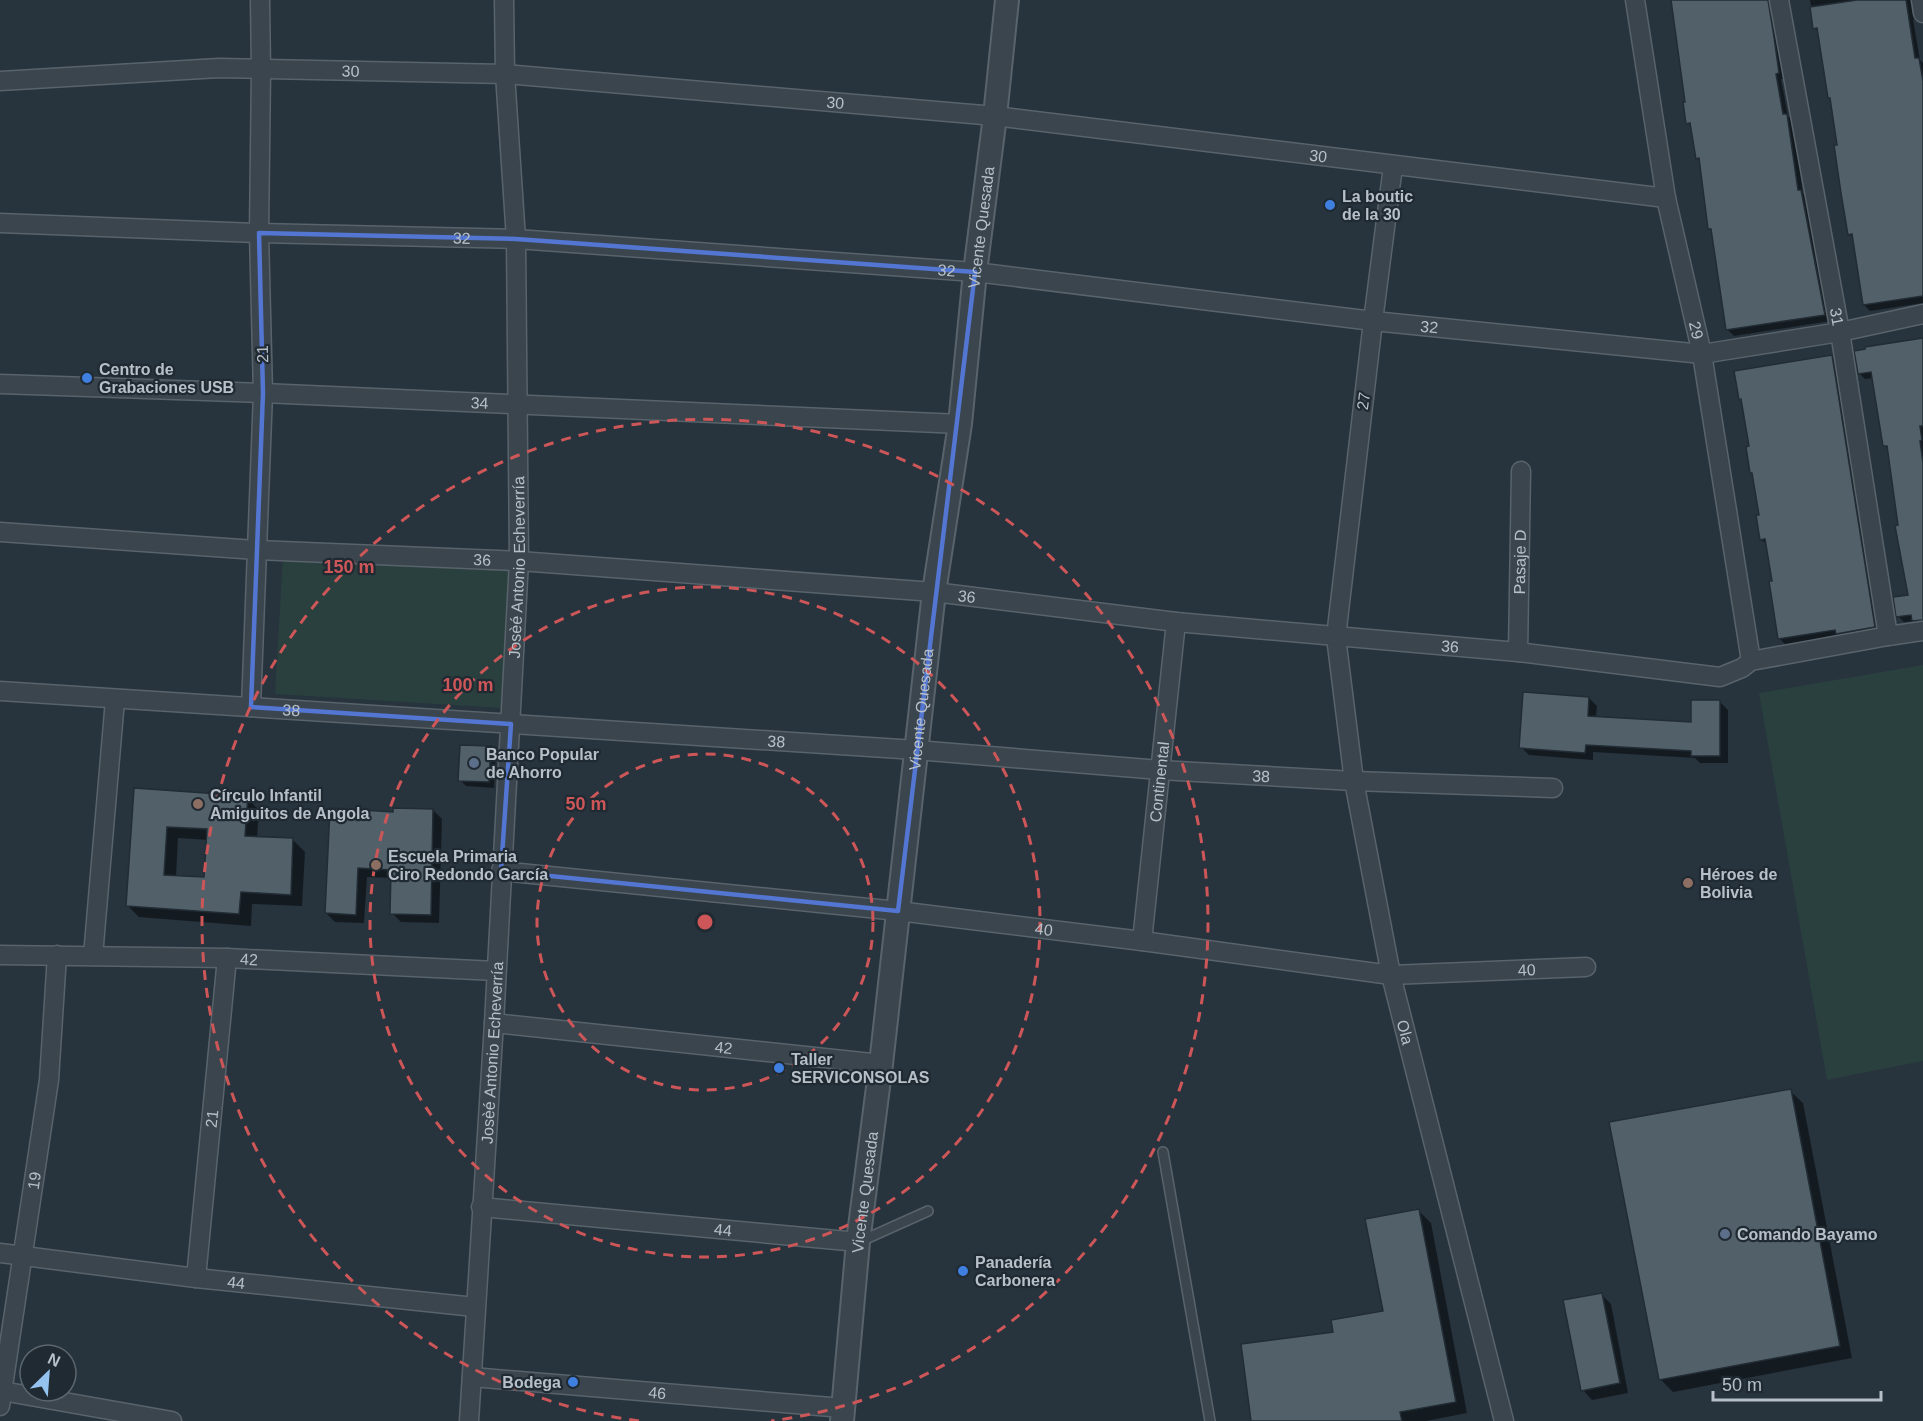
<svg xmlns="http://www.w3.org/2000/svg" width="1923" height="1421" font-family="Helvetica,sans-serif">
  <style>
    .green { fill: #2a403f }
    .shadow { fill: #0007; fill-rule: evenodd }
    .building { fill: #52606a; stroke: #222c34; stroke-width: 1.5; fill-rule: evenodd }
    .lines { fill: none; stroke-linecap: round; stroke-linejoin: round }
    .service-casing { stroke: #59636b; stroke-width: 12 }
    .minor-casing { stroke: #59636b; stroke-width: 21 }
    .tertiary-casing { stroke: #59636b; stroke-width: 26 }
    .service { stroke: #3b454d; stroke-width: 9 }
    .minor { stroke: #3b454d; stroke-width: 18 }
    .tertiary { stroke: #3b454d; stroke-width: 22 }
    .marked { fill: none; stroke: #5376d2; stroke-width: 4.5; stroke-linejoin: round }
    .ring { fill: none; stroke: #cd5658; stroke-width: 3; stroke-dasharray: 10 8 }
    .shop-dot { fill: #3f7fe0; stroke: #202a32; stroke-width: 2 }
    .service-dot { fill: #5c6f8a; stroke: #202a32; stroke-width: 2 }
    .education-dot { fill: #8d6e63; stroke: #202a32; stroke-width: 2 }
    .labels { text-anchor: middle; stroke-width: 4.5; stroke-linejoin: round; paint-order: stroke }
    .street-label { font-size: 16px; fill: #b7c0c8; stroke: #202a32 }
    .poi-label { font-size: 16px; font-weight: bold; fill: #b7c0c8; stroke: #202a32; text-anchor: start }
    .centre { fill: #cd5658; stroke: #202a32; stroke-width: 3 }
    .ring-label { font-size: 18px; text-anchor: middle; font-weight: bold; fill: #cd5658; stroke: #202a32; stroke-width: 4.5; stroke-linejoin: round; paint-order: stroke }
  </style>
  <rect width="100%" height="100%" fill="#27333d"/>
  <g class="green">
    <polygon points="283,557 509,571 502,708 275,694"/>
    <polygon points="1923,665 1923,1061 1827,1080 1759,693"/>
  </g>
  <g class="shadow">
    <polygon points="1672,0 1772,0 1780,44 1784,79 1781,79 1788,116 1793,121 1803,194 1806,197 1830,321 1734,336 1728,330 1713,232 1709,228 1701,162 1697,158 1693,128 1688,123"/>
    <polygon points="1810,0 1915,0 1917,19 1913,19 1920,60 1923,63 1923,303 1870,311 1864,305 1854,239 1850,234 1839,146 1820,33 1815,28"/>
    <polygon points="1923,340 1923,620 1904,622 1898,616 1910,596 1889,450 1885,446 1874,378 1865,379 1859,373"/>
    <polygon points="1832,356 1838,362 1880,633 1840,636 1785,644 1779,638 1773,582 1767,545 1761,539 1760,516 1751,448 1743,402 1740,399"/>
    <polygon points="1589,698 1597,706 1596,718 1692,724 1720,702 1728,710 1728,763 1700,763 1695,758 1593,752 1593,760 1529,755 1521,747"/>
    <polygon points="490,747 496,753 494,788 466,786 460,780"/>
    <path d="M136,790L247,798L259,810L257,838L293,840L305,852L302,906L252,904L251,926L139,917L127,905ZM178,838L208,840L206,878L176,877Z"/>
    <polygon points="433,810 442,819 439,923 401,922 392,913 393,878 367,877 364,923 335,922 326,913 394,813"/>
    <polygon points="1790,1091 1803,1103 1852,1358 1673,1392 1660,1379"/>
    <polygon points="1419,1211 1431,1223 1467,1413 1426,1421 1253,1421 1335,1333 1385,1312"/>
    <polygon points="1601,1294 1611,1304 1628,1393 1592,1400 1583,1390"/>
  </g>
  <g class="building">
    <polygon points="1671,0 1768,0 1774,37 1779,73 1776,74 1783,114 1787,114 1798,190 1801,190 1825,315 1726,330 1711,229 1708,229 1699,158 1696,159 1690,123 1686,124 1683,102 1685,102"/>
    <polygon points="1857,0 1906,0 1915,58 1919,58 1923,81 1923,296 1863,305 1852,234 1848,235 1841,193 1834,145 1837,145 1830,98 1828,98 1817,28 1813,29 1810,7"/>
    <polygon points="1923,338 1923,426 1920,426 1922,440 1920,441 1923,463 1923,620 1912,621 1911,615 1896,617 1893,597 1908,595 1895,526 1898,525 1887,446 1883,446 1871,372 1858,374 1854,351 1865,349 1865,347"/>
    <polygon points="1832,355 1875,627 1836,634 1835,630 1778,639 1769,581 1772,581 1765,539 1760,540 1756,515 1759,515 1752,473 1750,473 1746,447 1749,446 1741,399 1739,400 1734,371"/>
    <polygon points="1523,692 1589,697 1588,716 1691,722 1691,700 1720,700 1720,756 1691,756 1691,751 1586,745 1585,753 1519,748"/>
    <polygon points="460,745 491,746 489,782 458,781"/>
    <path d="M134,788L248,796L245,836L293,838L291,895L241,892L239,914L126,906ZM167,827L207,829L204,877L164,875Z"/>
    <polygon points="330,808 393,812 393,808 433,809 431,915 390,914 391,870 358,868 356,915 325,913"/>
    <polygon points="1791,1089 1840,1346 1659,1380 1609,1122"/>
    <polygon points="1419,1209 1456,1402 1400,1412 1402,1421 1251,1421 1241,1344 1333,1332 1331,1320 1383,1311 1365,1219"/>
    <polygon points="1602,1293 1620,1383 1581,1391 1563,1300"/>
  </g>
  <g class="lines">
    <defs>
      <g id="service">
        <polyline points="1163,1152 1210,1421"/>
        <polyline points="859,1242 928,1211"/>
      </g>
      <g id="minor">
        <path id="s1" d="M1635,0L1666,198L1702,354L1751,661"/>
        <path id="s2" d="M1779,0L1840,332L1888,636"/>
        <polyline points="1921,0 1923,13"/>
        <path id="s3" d="M0,81L219,68L505,74L995,116L1666,198"/>
        <path id="s4" d="M1393,166L1373,321L1336,637L1354,781L1391,975L1504,1421"/>
        <path id="s5" d="M0,223L259,233L516,239L975,272L1373,321L1702,354L1840,332L1923,314"/>
        <path id="s6" d="M0,384L263,393L960,424"/>
        <path id="s7" d="M0,532L257,550L519,561L934,592L1176,622L1518,652L1720,677L1742,668L1751,661L1888,636L1923,631"/>
        <path id="s8" d="M1518,652L1521,471"/>
        <path id="s9" d="M0,691L916,750L1160,770L1354,781L1553,788"/>
        <polyline points="251,707 263,393 259,233 261,70 260,0"/>
        <path id="s10" d="M501,871L898,911L1142,941L1391,975L1586,967"/>
        <path id="s11" d="M1142,941L1176,622"/>
        <path id="s12" d="M0,955L227,958L496,971"/>
        <polyline points="93,956 115,700"/>
        <path id="s13" d="M494,1023L881,1064"/>
        <path id="s14" d="M481,1207L858,1242"/>
        <path id="s15" d="M0,1253L196,1278L475,1307"/>
        <path id="s16" d="M196,1278L227,958"/>
        <path id="s17" d="M472,1377L843,1408"/>
        <polyline points="2,1391 172,1421"/>
        <path id="s18" d="M0,1406L49,1080L57,955"/>
        <path id="s19" d="M469,1421L494,1023L519,561L516,239L505,74L504,0"/>
      </g>
      <g id="tertiary">
        <path id="s20" d="M842,1421L858,1242L881,1064L934,592L960,424L975,272L995,116L1007,0"/>
      </g>
    </defs>
    <use href="#service" class="service-casing"/>
    <use href="#minor" class="minor-casing"/>
    <use href="#tertiary" class="tertiary-casing"/>
    <use href="#service" class="service"/>
    <use href="#minor" class="minor"/>
    <use href="#tertiary" class="tertiary"/>
  </g>
  <path class="marked" d="M259,233L516,239L975,272L898,911L501,871L511,724L251,707L263,393Z"/>
  <g class="ring">
    <circle cx="705" cy="922" r="168"/>
    <circle cx="705" cy="922" r="335"/>
    <path d="M639 1421A503 503 0 1 1 771 1421"/>
  </g>
  <g class="shop-dot">
    <circle cx="1330" cy="205" r="6"/>
    <circle cx="87" cy="378" r="6"/>
    <circle cx="779" cy="1068" r="6"/>
    <circle cx="963" cy="1271" r="6"/>
    <circle cx="573" cy="1382" r="6"/>
  </g>
  <g class="service-dot">
    <circle cx="474" cy="763" r="6"/>
    <circle cx="1725" cy="1234" r="6"/>
  </g>
  <g class="education-dot">
    <circle cx="198" cy="804" r="6"/>
    <circle cx="376" cy="865" r="6"/>
    <circle cx="1688" cy="883" r="6"/>
  </g>
  <g class="labels">
    <g class="street-label">
      <text dy="6" stroke="none"><textPath href="#s3" startOffset="351">30</textPath></text>
      <text dy="6" stroke="none"><textPath href="#s3" startOffset="837">30</textPath></text>
      <text dy="6" stroke="none"><textPath href="#s3" startOffset="1323">30</textPath></text>
      <text dy="6" stroke="none"><textPath href="#s20" startOffset="1202">Vicente Quesada</textPath></text>
      <text dy="6" stroke="none"><textPath href="#s5" startOffset="462">32</textPath></text>
      <text dy="6" stroke="none"><textPath href="#s5" startOffset="948">32</textPath></text>
      <text dy="6" stroke="none"><textPath href="#s2" startOffset="322">31</textPath></text>
      <text dy="6" stroke="none"><textPath href="#s5" startOffset="1434">32</textPath></text>
      <text dy="6" stroke="none"><textPath href="#s1" startOffset="336">29</textPath></text>
      <text transform="translate(262 354) rotate(-91)" y="6">21</text>
      <text transform="translate(1363 401) rotate(-83)" y="6">27</text>
      <text dy="6" stroke="none"><textPath href="#s6" startOffset="480">34</textPath></text>
      <text dy="6" stroke="none"><textPath href="#s7" startOffset="483">36</textPath></text>
      <text dy="6" stroke="none"><textPath href="#s8" startOffset="90">Pasaje D</textPath></text>
      <text dy="6" stroke="none"><textPath href="#s19" startOffset="855">Josèé Antonio Echeverría</textPath></text>
      <text dy="6" stroke="none"><textPath href="#s7" startOffset="969">36</textPath></text>
      <text dy="6" stroke="none"><textPath href="#s7" startOffset="1455">36</textPath></text>
      <text dy="6" stroke="none"><textPath href="#s9" startOffset="292">38</textPath></text>
      <text dy="6" stroke="none"><textPath href="#s20" startOffset="716">Vicente Quesada</textPath></text>
      <text dy="6" stroke="none"><textPath href="#s9" startOffset="778">38</textPath></text>
      <text dy="6" stroke="none"><textPath href="#s9" startOffset="1264">38</textPath></text>
      <text dy="6" stroke="none"><textPath href="#s11" startOffset="160">Continental</textPath></text>
      <text dy="6" stroke="none"><textPath href="#s10" startOffset="546">40</textPath></text>
      <text dy="6" stroke="none"><textPath href="#s12" startOffset="249">42</textPath></text>
      <text dy="6" stroke="none"><textPath href="#s10" startOffset="1032">40</textPath></text>
      <text dy="6" stroke="none"><textPath href="#s4" startOffset="876">Ola</textPath></text>
      <text dy="6" stroke="none"><textPath href="#s13" startOffset="231">42</textPath></text>
      <text dy="6" stroke="none"><textPath href="#s19" startOffset="369">Josèé Antonio Echeverría</textPath></text>
      <text dy="6" stroke="none"><textPath href="#s16" startOffset="160">21</textPath></text>
      <text dy="6" stroke="none"><textPath href="#s18" startOffset="228">19</textPath></text>
      <text dy="6" stroke="none"><textPath href="#s20" startOffset="230">Vicente Quesada</textPath></text>
      <text dy="6" stroke="none"><textPath href="#s14" startOffset="243">44</textPath></text>
      <text dy="6" stroke="none"><textPath href="#s15" startOffset="238">44</textPath></text>
      <text dy="6" stroke="none"><textPath href="#s17" startOffset="186">46</textPath></text>
    </g>
    <g class="poi-label">
      <text x="1342" y="202">La boutic<tspan x="1342" dy="18">de la 30</tspan></text>
      <text x="99" y="375">Centro de<tspan x="99" dy="18">Grabaciones USB</tspan></text>
      <text x="486" y="760">Banco Popular<tspan x="486" dy="18">de Ahorro</tspan></text>
      <text x="210" y="801">Círculo Infantil<tspan x="210" dy="18">Amiguitos de Angola</tspan></text>
      <text x="388" y="862">Escuela Primaria<tspan x="388" dy="18">Ciro Redondo García</tspan></text>
      <text x="1700" y="880">Héroes de<tspan x="1700" dy="18">Bolivia</tspan></text>
      <text x="791" y="1065">Taller<tspan x="791" dy="18">SERVICONSOLAS</tspan></text>
      <text x="1737" y="1240">Comando Bayamo</text>
      <text x="975" y="1268">Panadería<tspan x="975" dy="18">Carbonera</tspan></text>
      <text x="561" y="1388" text-anchor="end">Bodega</text>
    </g>
  </g>
  <circle cx="705" cy="922" r="9" class="centre"/>
  <g class="ring-label">
    <text x="349" y="573">150 m</text>
    <text x="468" y="691">100 m</text>
    <text x="586" y="810">50 m</text>
  </g>
  <g transform="translate(48 1373) rotate(25)"><circle r="28" fill="#202a32" stroke="#5c666e" stroke-width="1.5"/>
  <path d="M0-4.5L10 22L0 15L-10 22Z" fill="#95c3ef"/>
  <text y="-9" font-size="16" font-weight="bold" text-anchor="middle" fill="#b7c0c8">N</text>
  </g>
  <path d="M1713 1391v9h168v-9" fill="none" stroke="#b7c0c8" stroke-width="3"/>
  <text x="1722" y="1391" font-size="18" fill="#b7c0c8" stroke="#202a32" stroke-width="4.5" paint-order="stroke">50 m</text>
</svg>
